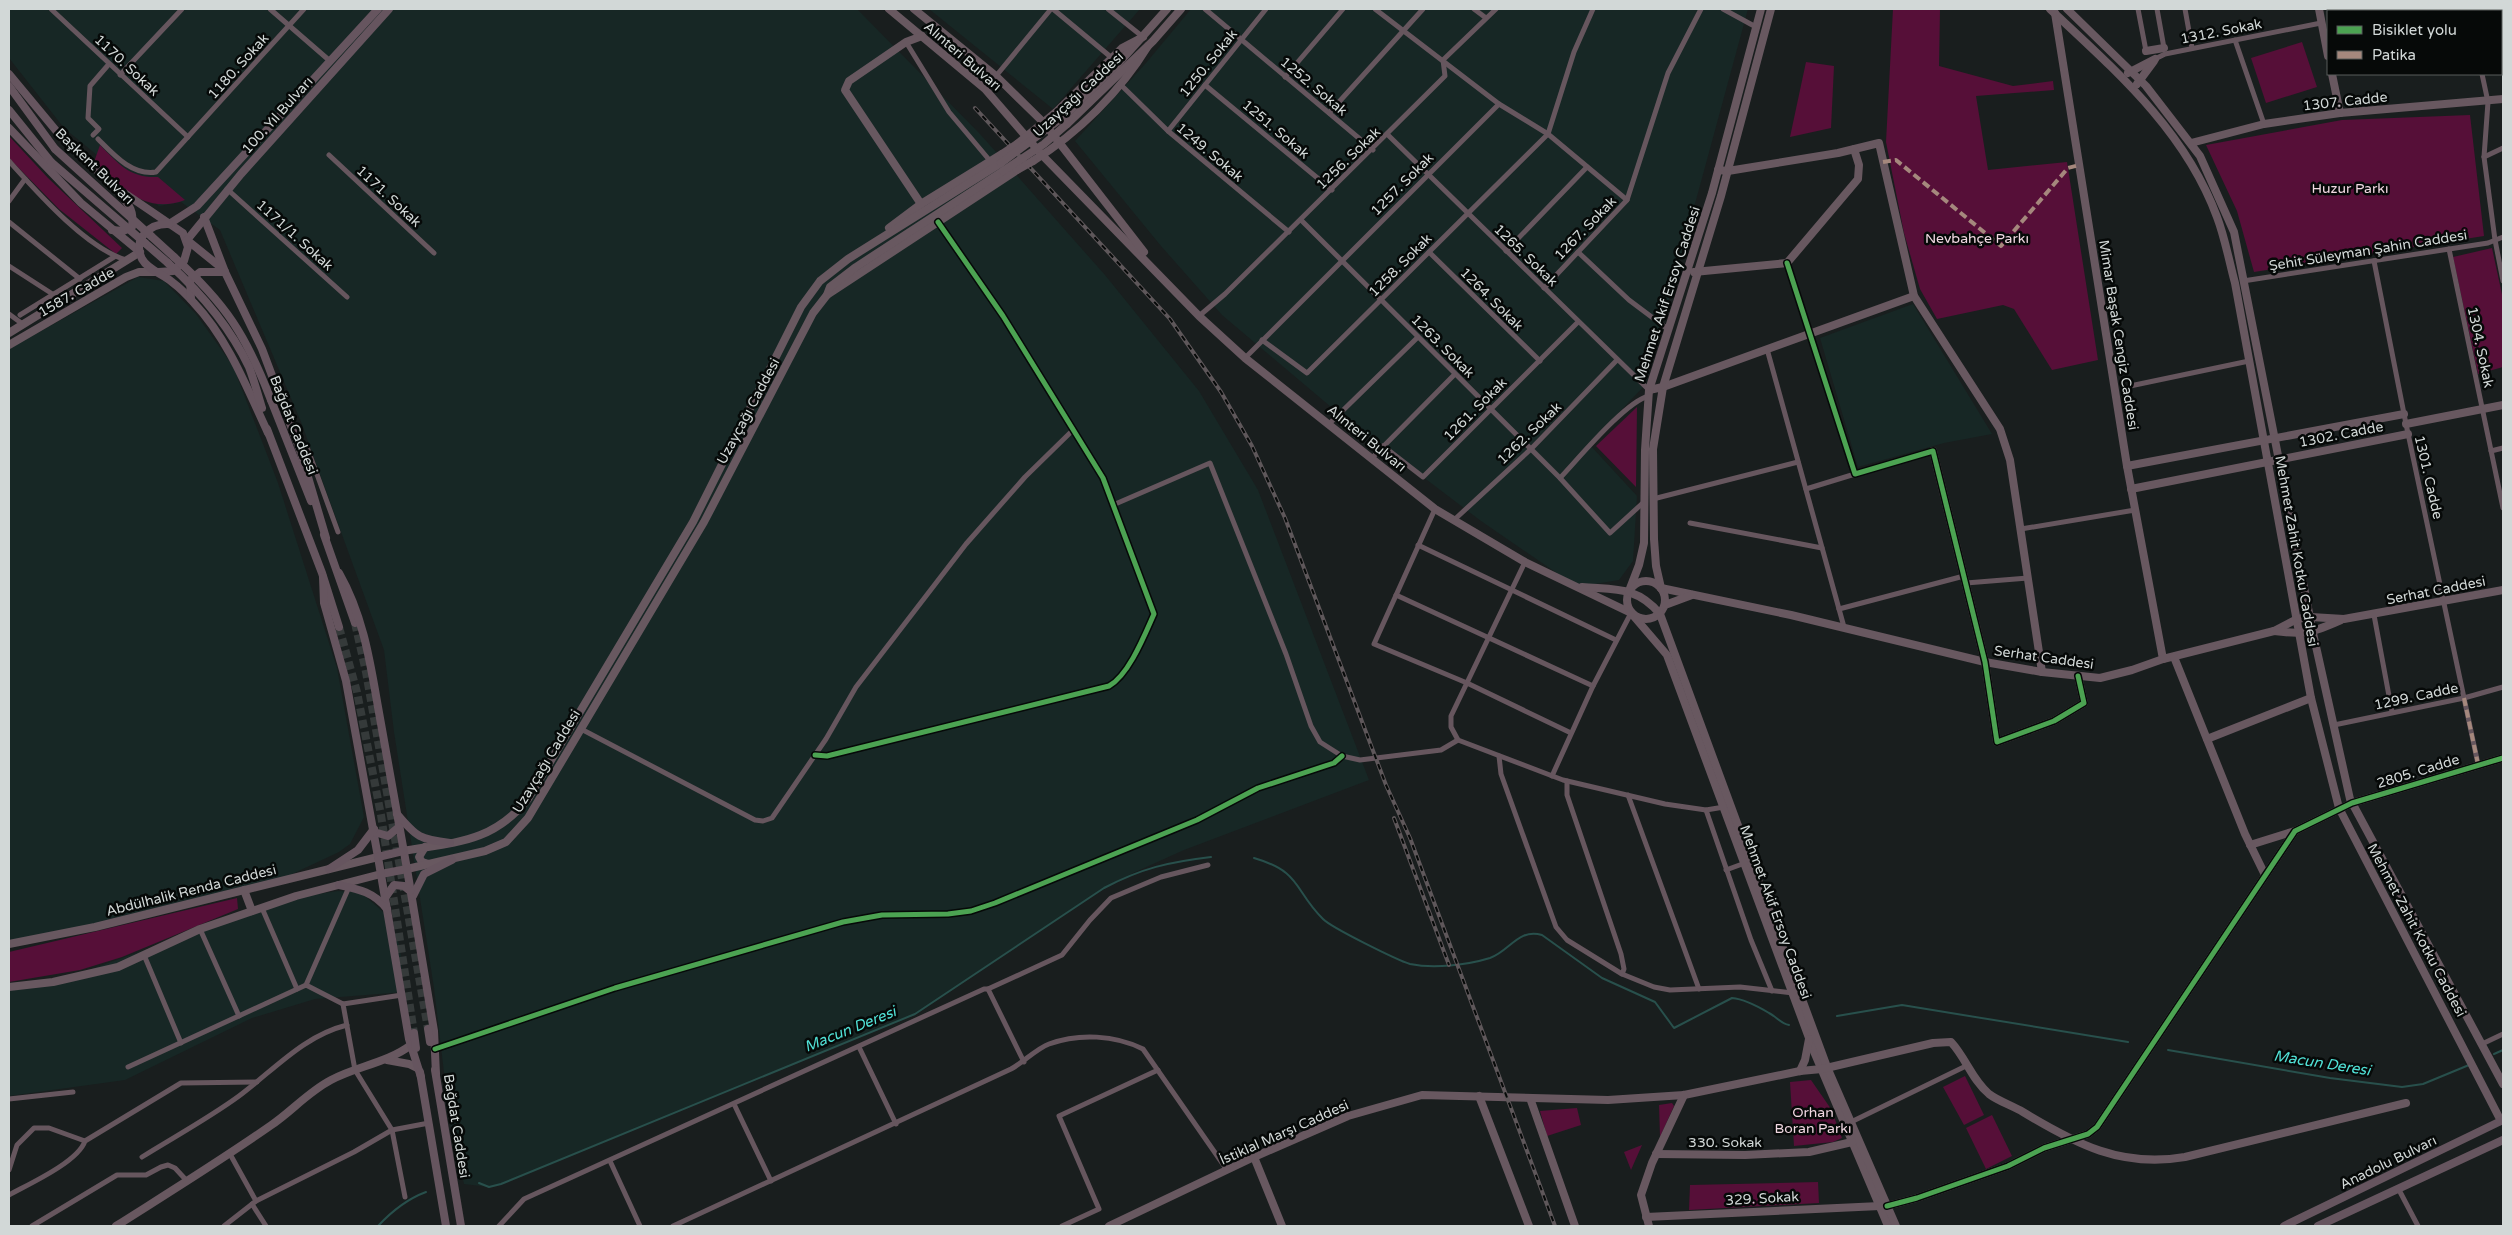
<svg xmlns="http://www.w3.org/2000/svg" width="2512" height="1235" font-family="'Varela Round',sans-serif">
  <style>
    .built { fill: #172725 }
    .green { fill: #560f38 }
    .lines { fill: none; stroke-linecap: round; stroke-linejoin: round }
    .stream { stroke: #28504c; stroke-width: 2 }
    .primary-tunnel { stroke: #353a3a; stroke-width: 8; stroke-dasharray: 8 4; stroke-linecap: butt }
    .street { stroke: #66565e; stroke-width: 5 }
    .secondary { stroke: #685860; stroke-width: 8 }
    .primary { stroke: #66555f; stroke-width: 8 }
    .rail-casing { stroke: #5e575a; stroke-width: 4 }
    .rail { stroke: #060908; stroke-width: 2; stroke-dasharray: 5.5; stroke-linecap: butt }
    .secondary-bridge { stroke: #685860; stroke-width: 8 }
    .primary-bridge { stroke: #66555f; stroke-width: 8 }
    .quiet { stroke: #a5887d; stroke-width: 4; stroke-dasharray: 8 4; stroke-linecap: butt }
    .cycleway-casing { stroke: #060908; stroke-width: 8 }
    .cycleway { stroke: #4ca352; stroke-width: 5 }
    .labels { text-anchor: middle; stroke-width: 5; stroke-linejoin: round; paint-order: stroke }
    .street-label { font-size: 14px; fill: #d2d8d7; stroke: #060908 }
    .park-label { font-size: 14px; fill: #f1d8e2; stroke: #060908 }
    .water-label { font-size: 15px; font-style: italic; fill: #51e2d7; stroke: #060908 }
  </style>
  <rect width="100%" height="100%" fill="#191e1e"/>
  <g class="built">
    <polygon points="9,9 857,9 980,134 1105,275 1199,391 1258,490 1369,780 1184,850 1133,873 1104,888 915,1014 501,1184 489,1187 464,1184 450,1123 434,988 394,732 384,650 301,422 220,230 181,202 159,206 64,128 9,58"/>
    <polygon points="929,9 1140,9 1053,109"/>
    <polygon points="1191,9 1748,9 1646,384 1589,444 1637,496 1633,561 1619,580 1577,587 1481,521 1331,407 1222,315 1161,246 1075,141 1146,63"/>
    <polygon points="138,277 164,281 196,314 233,366 278,483 337,668 364,817 350,844 339,852 273,883 9,944 9,349"/>
    <polygon points="1913,304 1992,434 1944,443 1858,467 1820,338"/>
    <polygon points="338,891 355,892 365,896 390,918 400,947 404,992 315,999 252,1018 125,1080 9,1096 9,986 63,979 291,898"/>
  </g>
  <g class="green">
    <polygon points="1893,9 1940,9 1939,66 2013,86 2053,81 2054,90 1976,96 1988,170 2067,162 2098,360 2052,370 2014,309 2003,305 1937,319 1920,289 1904,233 1886,142"/>
    <polygon points="2327,9 2427,9 2427,11 2328,11 2328,14"/>
    <polygon points="2302,42 2317,87 2266,103 2251,58"/>
    <polygon points="1806,62 1834,66 1831,128 1790,137"/>
    <polygon points="2470,115 2484,236 2254,272 2237,211 2206,145 2342,120"/>
    <polygon points="9,136 48,178 122,248 116,254 59,209 9,158"/>
    <path d="M100,145C119,164 129,178 158,177L185,200C144,215 122,187 94,162Z"/>
    <polygon points="2492,248 2503,299 2503,367 2478,374 2453,257"/>
    <polygon points="1637,407 1636,487 1596,446"/>
    <polygon points="237,898 238,909 122,957 80,970 9,982 9,952"/>
    <polygon points="1965,1076 1984,1115 1964,1125 1943,1087"/>
    <polygon points="1811,1080 1831,1109 1842,1138 1833,1142 1794,1146 1790,1082"/>
    <polygon points="1672,1103 1674,1106 1660,1137 1659,1105"/>
    <polygon points="1577,1108 1581,1125 1547,1136 1540,1111"/>
    <polygon points="1992,1115 2012,1156 1986,1169 1966,1128"/>
    <polygon points="1642,1145 1631,1170 1624,1152"/>
    <polygon points="1818,1182 1819,1203 1689,1210 1690,1185"/>
  </g>
  <g class="lines">
    <g class="stream">
      <path d="M1254,858C1302,872 1293,889 1323,919C1332,928 1397,960 1410,964C1434,969 1467,965 1490,958C1510,951 1518,928 1542,935L1602,978L1655,1002L1674,1028L1732,998C1744,999 1759,1007 1769,1013C1777,1017 1781,1024 1789,1025"/>
      <polyline points="1837,1016 1902,1005 2128,1042"/>
      <polyline points="2168,1050 2330,1078 2402,1087 2423,1084 2469,1065"/>
      <polyline points="2494,1054 2503,1050"/>
      <path d="M479,1183L489,1187L501,1184L915,1014L1104,888C1142,868 1169,862 1211,857"/>
      <path d="M378,1226C392,1211 407,1199 426,1192"/>
    </g>
    <g class="primary-tunnel">
      <polyline points="355,623 366,672 428,1029"/>
      <polyline points="339,627 357,692 381,815 414,1033"/>
    </g>
    <g class="street">
      <polyline points="51,9 188,137"/>
      <polyline points="270,9 330,61"/>
      <polyline points="1053,9 1112,58"/>
      <polyline points="1108,9 1143,37"/>
      <polyline points="1205,9 1373,150"/>
      <polyline points="1375,9 1499,104"/>
      <polyline points="1474,9 1486,18"/>
      <polyline points="1723,9 1756,27"/>
      <polyline points="2138,9 2146,51"/>
      <polyline points="2157,9 2164,48"/>
      <polyline points="2185,9 2192,48"/>
      <polyline points="2468,9 2469,11"/>
      <polyline points="2235,40 2264,124"/>
      <polyline points="906,42 949,112 991,162"/>
      <polyline points="2155,59 2165,54 2321,23"/>
      <polyline points="2482,74 2488,102 2484,157 2495,240 2503,281"/>
      <polyline points="120,75 182,9"/>
      <polyline points="996,76 1051,9"/>
      <polyline points="1285,77 1343,9"/>
      <polyline points="1121,85 1168,131 1289,232"/>
      <polyline points="1205,85 1332,190"/>
      <polyline points="1329,113 1423,9"/>
      <polyline points="1168,131 1266,9"/>
      <polyline points="93,135 99,129 88,118 90,86 109,64"/>
      <polyline points="1388,135 1649,390"/>
      <path d="M98,139C113,154 132,176 156,172L304,9"/>
      <polyline points="329,155 434,253"/>
      <polyline points="2484,157 2503,148"/>
      <path d="M9,161C37,192 86,248 126,260"/>
      <polyline points="227,189 347,297"/>
      <polyline points="1627,200 1668,73 1701,9"/>
      <polyline points="9,201 25,179"/>
      <polyline points="1301,220 1560,478 1610,533 1645,501"/>
      <polyline points="9,222 80,279"/>
      <polyline points="2449,249 2503,508"/>
      <polyline points="1506,251 1587,167"/>
      <polyline points="1429,252 1540,361"/>
      <polyline points="1578,252 1629,300 1669,330"/>
      <polyline points="2374,261 2406,424 2478,764"/>
      <polyline points="1787,263 1855,474 1933,451"/>
      <polyline points="9,266 54,295"/>
      <polyline points="2243,281 2488,243 2503,237"/>
      <polyline points="9,314 24,325"/>
      <polyline points="20,315 114,257"/>
      <polyline points="1199,316 1225,294 1445,76 1443,60 1496,9"/>
      <polyline points="1262,340 1307,373 1548,134 1574,52 1593,9"/>
      <polyline points="1767,349 1844,627"/>
      <polyline points="1245,358 1499,104 1548,134 1627,200 1544,288"/>
      <polyline points="2130,386 2249,361"/>
      <polyline points="1329,424 1418,337"/>
      <polyline points="1383,446 1423,477 1578,322"/>
      <polyline points="307,447 338,532"/>
      <polyline points="2491,451 2503,448"/>
      <polyline points="1372,458 1455,374"/>
      <path d="M1560,478C1579,458 1626,401 1649,396"/>
      <polyline points="1806,489 1855,474"/>
      <polyline points="1653,499 1798,462"/>
      <polyline points="1113,505 1210,463 1286,654 1311,726 1320,742 1342,756 1360,760 1441,750 1458,740"/>
      <polyline points="1435,509 1374,644 1467,683 1571,733"/>
      <polyline points="1454,520 1531,449 1617,360"/>
      <polyline points="1690,523 1822,548"/>
      <polyline points="2021,529 2135,510"/>
      <polyline points="1418,545 1616,640"/>
      <polyline points="1525,562 1451,716 1451,727 1458,740 1563,780 1665,804 1706,810 1724,807"/>
      <polyline points="1966,583 2028,578"/>
      <polyline points="1396,595 1593,686"/>
      <polyline points="1839,609 1964,576"/>
      <polyline points="2374,615 2392,712"/>
      <polyline points="2334,725 2464,698 2503,687"/>
      <polyline points="581,729 755,820 763,821 772,818 826,739 856,687 966,544 1025,477 1073,430"/>
      <path d="M815,755L827,756L1109,686C1129,675 1145,634 1154,614L1103,478L1003,316L938,222"/>
      <polyline points="1499,756 1501,774 1556,927 1567,940 1622,974 1654,987 1670,990 1740,987 1793,993"/>
      <polyline points="1552,776 1593,686 1631,613"/>
      <polyline points="1567,781 1567,795 1621,954 1624,969 1622,974"/>
      <polyline points="1628,795 1699,989"/>
      <polyline points="1706,810 1751,940 1772,991"/>
      <polyline points="1726,870 1745,863"/>
      <polyline points="262,908 297,989"/>
      <polyline points="200,929 239,1016"/>
      <polyline points="144,955 181,1043"/>
      <polyline points="306,985 349,887"/>
      <polyline points="988,989 1024,1062"/>
      <polyline points="402,995 343,1004 355,1070 392,1130 405,1197"/>
      <polyline points="2482,1044 2503,1034"/>
      <polyline points="859,1047 896,1124"/>
      <polyline points="435,1049 615,988 843,922 882,915 948,914 971,911 995,903 1197,820 1258,788 1334,763 1342,756"/>
      <polyline points="128,1067 306,985 343,1004"/>
      <polyline points="9,1099 73,1092"/>
      <polyline points="734,1104 771,1181"/>
      <polyline points="1851,1122 1968,1065"/>
      <polyline points="230,1154 256,1201"/>
      <path d="M142,1157C174,1137 209,1118 239,1096C274,1070 303,1036 347,1025"/>
      <polyline points="610,1161 640,1226"/>
      <polyline points="9,1170 17,1145 34,1128 49,1128 85,1141"/>
      <polyline points="2398,1188 2418,1226"/>
      <path d="M9,1195C29,1184 78,1162 85,1141L181,1083L257,1082"/>
      <polyline points="252,1204 266,1226"/>
      <polyline points="32,1226 117,1175 146,1175 161,1167 168,1165 175,1168 187,1181"/>
      <polyline points="224,1226 256,1201 354,1152 392,1130 429,1123"/>
      <polyline points="499,1226 524,1199 984,989 988,989 1062,955 1090,920 1111,898 1161,877 1208,865"/>
      <path d="M673,1226L1011,1069C1024,1062 1036,1049 1049,1044C1079,1033 1115,1035 1143,1049L1227,1170"/>
      <polyline points="1062,1226 1099,1209 1059,1116 1158,1070"/>
    </g>
    <g class="secondary">
      <polyline points="889,9 985,89 1042,155 1199,316 1245,358 1435,509 1525,562 1631,613 1667,655 1815,1054 1888,1226"/>
      <polyline points="914,9 996,76 1044,123 1144,252"/>
      <path d="M2050,9C2115,70 2185,130 2217,217C2225,238 2229,261 2235,283L2311,698L2339,808L2501,1121"/>
      <polyline points="2067,9 2146,86 2200,156 2234,232 2313,633 2350,799 2503,1084"/>
      <polyline points="2319,9 2328,56"/>
      <polyline points="2055,13 2127,466 2163,659"/>
      <polyline points="2146,51 2164,48"/>
      <polyline points="2128,73 2155,59"/>
      <polyline points="2332,74 2340,113"/>
      <polyline points="2137,84 2154,61"/>
      <polyline points="1063,117 1117,65 1167,9"/>
      <polyline points="1067,124 1153,41 1181,9"/>
      <polyline points="2191,143 2264,124 2340,113 2503,99"/>
      <polyline points="1017,144 1056,112 1122,48 1143,37"/>
      <path d="M1033,161C1078,133 1120,92 1148,46"/>
      <polyline points="1718,170 1728,171 1838,153 1879,143 1914,296 2000,429 2010,460 2042,672"/>
      <polyline points="921,204 845,90 849,81 906,42 922,36"/>
      <polyline points="889,228 921,204 1002,154"/>
      <polyline points="1694,272 1787,263 1858,179 1859,165 1854,149"/>
      <polyline points="827,295 1017,170"/>
      <polyline points="9,333 140,252"/>
      <polyline points="9,345 126,277 139,272 158,272"/>
      <polyline points="1649,390 1663,387 1914,296"/>
      <polyline points="2406,424 2503,405"/>
      <polyline points="1933,451 1985,662 1997,742 2054,721 2084,703 2078,676"/>
      <polyline points="2127,466 2404,414"/>
      <polyline points="2131,489 2408,434"/>
      <circle cx="1646" cy="600" r="19"/>
      <path d="M1582,587C1615,590 1637,586 1660,614L1827,1067L1896,1226"/>
      <polyline points="1661,588 1791,615 1985,662 2042,672 2100,678 2132,670 2163,659 2274,631 2297,619 2311,617 2344,619 2503,590"/>
      <polyline points="1661,588 1656,566 1654,539 1653,449 1663,387 1721,196 1771,9"/>
      <polyline points="1629,591 1639,565 1644,543 1645,450 1649,390 1712,193 1761,9"/>
      <polyline points="1665,605 1692,595"/>
      <path d="M2274,631C2305,635 2312,633 2341,620"/>
      <polyline points="2174,657 2245,834 2265,875"/>
      <polyline points="2207,739 2311,698"/>
      <polyline points="2250,845 2295,831"/>
      <polyline points="425,847 419,857 422,862 429,864"/>
      <path d="M403,851C455,842 492,843 528,799L693,522L801,307L820,281L848,259L1001,163"/>
      <polyline points="407,869 485,851 506,842 528,818 704,522 813,313 827,295 830,287 856,267 1003,171"/>
      <polyline points="244,890 252,911"/>
      <polyline points="9,944 95,927 378,857"/>
      <polyline points="9,987 53,982 118,967 200,929 296,896 381,874"/>
      <polyline points="387,1060 409,1064 417,1068"/>
      <polyline points="1800,1071 1805,1060 1809,1039"/>
      <polyline points="1479,1096 1529,1226"/>
      <polyline points="1530,1098 1575,1226"/>
      <polyline points="1656,1154 1745,1155 1809,1152 1852,1142"/>
      <polyline points="1254,1157 1282,1226"/>
      <polyline points="1887,1206 1917,1198 2008,1166 2044,1148 2088,1134 2097,1127 2295,831 2352,803 2503,758"/>
      <polyline points="1646,1217 1880,1206"/>
      <path d="M116,1226C168,1193 220,1161 270,1126C291,1112 308,1092 331,1080C357,1066 387,1063 411,1045"/>
      <path d="M1109,1226L1254,1157L1348,1116L1422,1095L1608,1100L1684,1095L1800,1071L1822,1069L1933,1043L1951,1042C1966,1058 1972,1080 1989,1094C1998,1101 2013,1106 2023,1112C2076,1144 2121,1168 2185,1157L2406,1103"/>
      <polyline points="1649,1226 1641,1195 1652,1163 1684,1095"/>
    </g>
    <g class="primary">
      <polyline points="9,74 63,139 114,186 183,233 188,247 184,261 173,271 159,272"/>
      <polyline points="9,86 55,149"/>
      <polyline points="9,110 51,162"/>
      <polyline points="9,128 81,203 140,252"/>
      <polyline points="204,217 225,272 262,349 300,450 326,538"/>
      <polyline points="169,224 197,206 378,9"/>
      <path d="M169,224C150,223 132,239 142,259C148,270 163,274 172,282C180,288 188,296 194,303C228,339 247,388 268,433"/>
      <path d="M112,230L123,231L132,227C134,211 130,206 120,194"/>
      <polyline points="151,236 174,257"/>
      <polyline points="187,240 241,174 389,9"/>
      <polyline points="187,240 224,270"/>
      <polyline points="145,243 168,263"/>
      <polyline points="191,299 190,280 200,272 225,272"/>
      <polyline points="271,400 311,501"/>
      <polyline points="267,429 322,573 339,627"/>
      <polyline points="324,535 355,623"/>
      <path d="M339,573C363,615 370,661 378,707C388,761 397,815 407,869L381,874"/>
      <polyline points="323,577 324,603 346,681 378,857"/>
      <path d="M397,814C417,838 420,839 450,843"/>
      <polyline points="374,832 388,836 399,827"/>
      <polyline points="403,851 378,857 409,1039 421,1077"/>
      <polyline points="329,869 358,850 374,829"/>
      <polyline points="407,869 434,1031 436,1074"/>
      <path d="M339,885C358,889 374,892 387,909"/>
      <polyline points="413,896 424,874 452,860"/>
      <polyline points="385,898 394,885 404,886 410,891"/>
      <polyline points="428,1029 430,1042"/>
      <polyline points="414,1033 416,1048"/>
      <polyline points="435,1070 461,1226"/>
      <polyline points="420,1072 446,1226"/>
      <polyline points="2284,1226 2503,1120"/>
      <polyline points="2318,1226 2503,1140"/>
    </g>
    <defs>
      <g id="rail">
        <polyline points="975,108 1170,319 1221,392 1252,446 1285,518 1386,785 1410,838 1555,1226"/>
        <polyline points="1394,818 1449,965"/>
      </g>
    </defs>
    <use href="#rail" class="rail-casing"/>
    <use href="#rail" class="rail"/>
    <g class="secondary-bridge">
      <polyline points="1002,154 1017,144"/>
      <polyline points="1001,163 1063,117"/>
      <polyline points="1017,170 1033,161"/>
      <polyline points="1003,171 1044,144 1067,124"/>
    </g>
    <g class="primary-bridge">
      <polyline points="55,149 151,236"/>
      <polyline points="51,162 145,243"/>
      <path d="M174,257C226,304 246,335 271,400"/>
      <path d="M168,263C201,293 230,327 249,367C254,380 258,395 262,408"/>
    </g>
    <g class="quiet">
      <polyline points="1883,162 1896,160 2001,246 2068,168 2079,165"/>
      <polyline points="2464,698 2478,764"/>
    </g>
    <defs>
      <g id="cycleway">
        <polyline points="1787,263 1855,474 1933,451 1985,662 1997,742 2054,721 2084,703 2078,676"/>
        <path d="M815,755L827,756L1109,686C1129,675 1145,634 1154,614L1103,478L1003,316L938,222"/>
        <polyline points="435,1049 615,988 843,922 882,915 948,914 971,911 995,903 1197,820 1258,788 1334,763 1342,756"/>
        <polyline points="1887,1206 1917,1198 2008,1166 2044,1148 2088,1134 2097,1127 2295,831 2352,803 2503,758"/>
      </g>
    </defs>
    <use href="#cycleway" class="cycleway-casing"/>
    <use href="#cycleway" class="cycleway"/>
  </g>
  <g class="labels">
    <g class="street-label">
      <text transform="translate(2221 31) rotate(-11)" y="5">1312. Sokak</text>
      <text transform="translate(963 56) rotate(41)" y="5">Alınteri Bulvarı</text>
      <text transform="translate(1208 63) rotate(-51)" y="5">1250. Sokak</text>
      <text transform="translate(127 65) rotate(43)" y="5">1170. Sokak</text>
      <text transform="translate(238 66) rotate(-48)" y="5">1180. Sokak</text>
      <text transform="translate(1314 86) rotate(40)" y="5">1252. Sokak</text>
      <text transform="translate(1078 94) rotate(-43)" y="5">Uzayçağı Caddesi</text>
      <text transform="translate(2345 101) rotate(-6)" y="5">1307. Cadde</text>
      <text transform="translate(277 115) rotate(-48)" y="5">100. Yıl Bulvarı</text>
      <text transform="translate(1276 129) rotate(40)" y="5">1251. Sokak</text>
      <text transform="translate(1210 152) rotate(40)" y="5">1249. Sokak</text>
      <text transform="translate(1348 158) rotate(-44)" y="5">1256. Sokak</text>
      <text transform="translate(95 166) rotate(44)" y="5">Başkent Bulvarı</text>
      <text transform="translate(1402 184) rotate(-45)" y="5">1257. Sokak</text>
      <text transform="translate(389 196) rotate(43)" y="5">1171. Sokak</text>
      <text transform="translate(1585 228) rotate(-46)" y="5">1267. Sokak</text>
      <text transform="translate(295 235) rotate(42)" y="5">1171/1. Sokak</text>
      <text transform="translate(2368 250) rotate(-9)" y="5">Şehit Süleyman Şahin Caddesi</text>
      <text transform="translate(1526 255) rotate(44)" y="5">1265. Sokak</text>
      <text transform="translate(1400 265) rotate(-45)" y="5">1258. Sokak</text>
      <text transform="translate(76 292) rotate(-30)" y="5">1587. Cadde</text>
      <text transform="translate(1667 294) rotate(-72)" y="5">Mehmet Akif Ersoy Caddesi</text>
      <text transform="translate(1492 299) rotate(45)" y="5">1264. Sokak</text>
      <text transform="translate(2119 335) rotate(81)" y="5">Mimar Başak Cengiz Caddesi</text>
      <text transform="translate(1443 346) rotate(45)" y="5">1263. Sokak</text>
      <text transform="translate(2481 347) rotate(78)" y="5">1304. Sokak</text>
      <text transform="translate(1475 409) rotate(-45)" y="5">1261. Sokak</text>
      <text transform="translate(748 411) rotate(-62)" y="5">Uzayçağı Caddesi</text>
      <text transform="translate(294 425) rotate(68)" y="5">Bağdat Caddesi</text>
      <text transform="translate(1529 433) rotate(-44)" y="5">1262. Sokak</text>
      <text transform="translate(2341 434) rotate(-11)" y="5">1302. Cadde</text>
      <text transform="translate(1367 438) rotate(39)" y="5">Alınteri Bulvarı</text>
      <text transform="translate(2429 477) rotate(77)" y="5">1301. Cadde</text>
      <text transform="translate(2297 551) rotate(80)" y="5">Mehmet Zahit Kotku Caddesi</text>
      <text transform="translate(2436 590) rotate(-11)" y="5">Serhat Caddesi</text>
      <text transform="translate(2044 657) rotate(8)" y="5">Serhat Caddesi</text>
      <text transform="translate(2416 696) rotate(-12)" y="5">1299. Cadde</text>
      <text transform="translate(546 761) rotate(-59)" y="5">Uzayçağı Caddesi</text>
      <text transform="translate(2418 771) rotate(-17)" y="5">2805. Cadde</text>
      <text transform="translate(191 890) rotate(-14)" y="5">Abdülhalik Renda Caddesi</text>
      <text transform="translate(1776 912) rotate(70)" y="5">Mehmet Akif Ersoy Caddesi</text>
      <text transform="translate(2417 930) rotate(62)" y="5">Mehmet Zahit Kotku Caddesi</text>
      <text transform="translate(457 1126) rotate(81)" y="5">Bağdat Caddesi</text>
      <text transform="translate(1284 1132) rotate(-24)" y="5">İstiklal Marşı Caddesi</text>
      <text x="1725" y="1147">330. Sokak</text>
      <text transform="translate(2388 1162) rotate(-26)" y="5">Anadolu Bulvarı</text>
      <text transform="translate(1762 1198) rotate(-3)" y="5">329. Sokak</text>
    </g>
    <g class="park-label">
      <text x="2350" y="193">Huzur Parkı</text>
      <text x="1977" y="243">Nevbahçe Parkı</text>
      <text x="1813" y="1117">Orhan<tspan x="1813" dy="16">Boran Parkı</tspan></text>
    </g>
    <g class="water-label">
      <text transform="translate(850 1029) rotate(-22)" y="5">Macun Deresi</text>
      <text transform="translate(2322 1063) rotate(9)" y="5">Macun Deresi</text>
    </g>
  </g>
  <rect width="2512" height="1235" fill="none" stroke="#d2d8d7" stroke-width="20"/>
  <rect x="2327" y="10" width="175" height="65" fill="#060908" stroke="#585c5b"/>
  <rect x="2337" y="26" width="25" height="8" fill="#4ca352" stroke="#585c5b"/>
  <text x="2372" y="35" font-size="15" fill="#d2d8d7">Bisiklet yolu</text>
  <rect x="2337" y="51" width="25" height="8" fill="#a5887d" stroke="#585c5b"/>
  <text x="2372" y="60" font-size="15" fill="#d2d8d7">Patika</text>
</svg>
